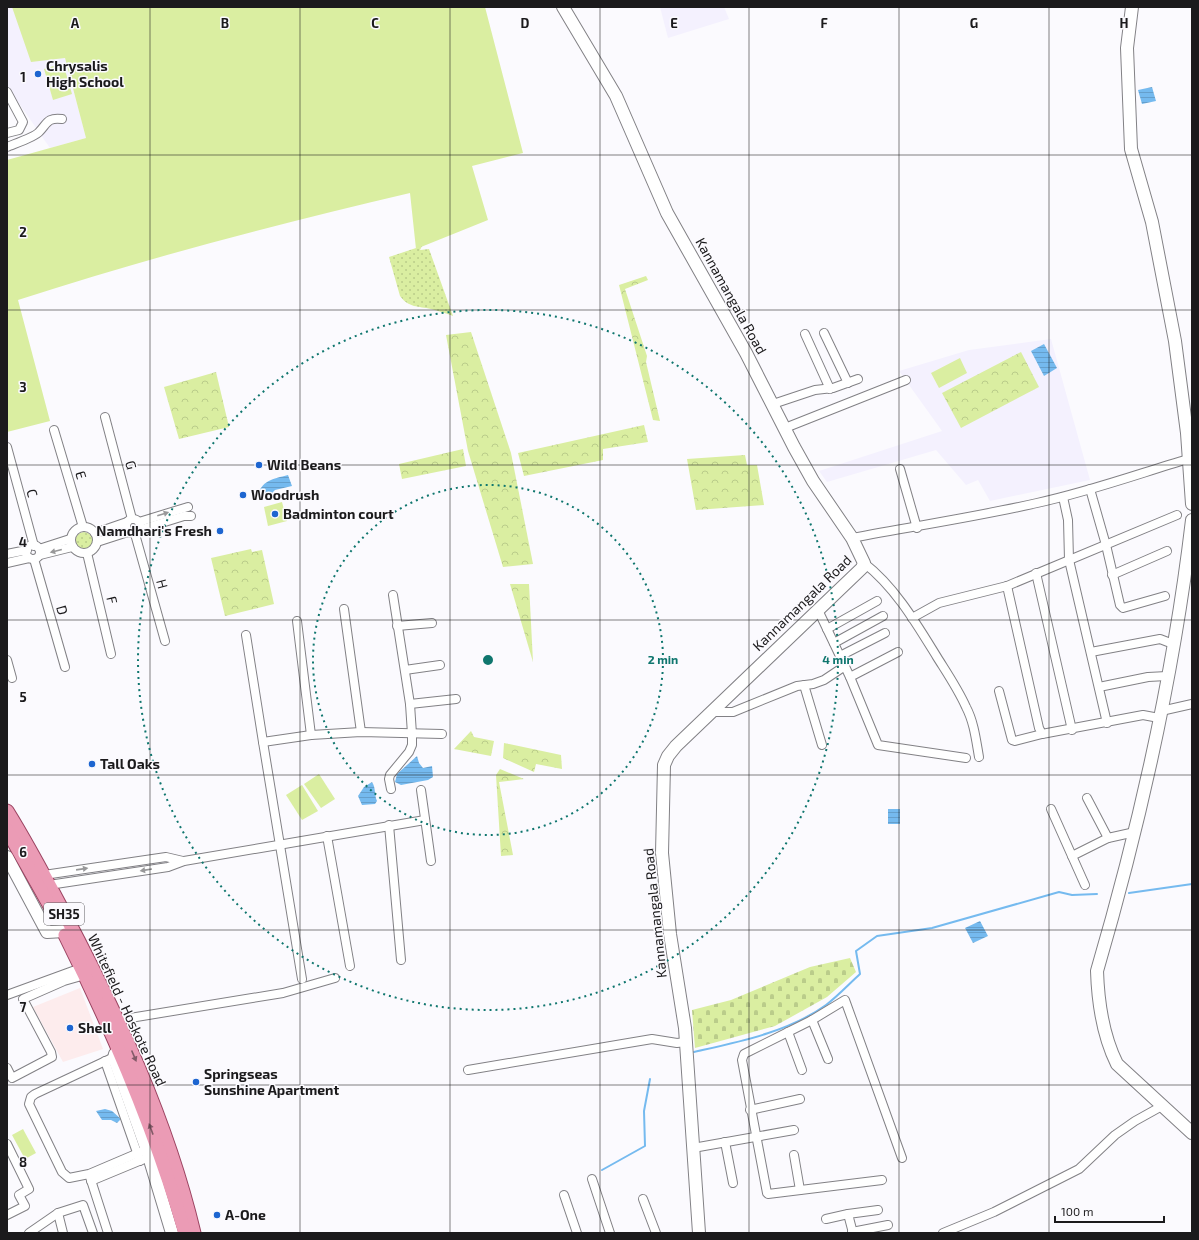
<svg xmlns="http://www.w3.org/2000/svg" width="1199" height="1240" font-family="'Exo 2',sans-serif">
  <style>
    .commercial { fill: #fdeced }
    .built { fill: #f4f1fe }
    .grass { fill: #daeea1 }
    .forest { fill: url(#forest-crowns) }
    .cemetery { fill: url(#cemetery-stones) }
    .garden { fill: url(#garden-dots) }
    .water { fill: url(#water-rules) }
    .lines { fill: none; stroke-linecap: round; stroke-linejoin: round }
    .stream { stroke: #75baef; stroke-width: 2 }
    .street-casing { stroke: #828185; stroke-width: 10 }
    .secondary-casing { stroke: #828185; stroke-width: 14 }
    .primary-casing { stroke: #9a4260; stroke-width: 15 }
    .street { stroke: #fff; stroke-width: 8 }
    .secondary { stroke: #fff; stroke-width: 12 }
    .primary { stroke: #eb9bb5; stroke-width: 13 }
    .oneway { fill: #989899 }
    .oneway2 { fill: #835a68 }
    .grid { fill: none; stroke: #1b1a1c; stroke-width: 1; stroke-opacity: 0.55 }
    .ring { fill: none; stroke: #0f766e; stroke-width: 2; stroke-dasharray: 2 4 }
    .poi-dot { fill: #1d65d0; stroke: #fbfafe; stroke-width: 1.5 }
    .labels { text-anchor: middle; stroke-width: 3; stroke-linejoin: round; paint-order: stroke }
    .shield { fill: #fbfafe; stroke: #5e5d60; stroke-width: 1 }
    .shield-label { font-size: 13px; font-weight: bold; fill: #1b1a1c }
    .poi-label { font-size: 14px; font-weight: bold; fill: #1b1a1c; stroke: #fbfafe; text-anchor: start }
    .street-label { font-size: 14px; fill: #1b1a1c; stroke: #fbfafe }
    .grid-label { font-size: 13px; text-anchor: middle; font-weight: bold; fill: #1b1a1c; stroke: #fbfafe; stroke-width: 3; stroke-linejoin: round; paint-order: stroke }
    .centre { fill: #0f766e; stroke: #fbfafe; stroke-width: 2 }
    .ring-label { font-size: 12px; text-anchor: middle; font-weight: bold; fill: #0f766e; stroke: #fbfafe; stroke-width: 3; stroke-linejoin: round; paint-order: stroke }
  </style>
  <defs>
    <pattern id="forest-crowns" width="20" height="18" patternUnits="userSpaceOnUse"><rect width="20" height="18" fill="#daeea1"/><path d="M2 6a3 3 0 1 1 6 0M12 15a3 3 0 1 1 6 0" fill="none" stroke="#bacc8a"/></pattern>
    <pattern id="cemetery-stones" width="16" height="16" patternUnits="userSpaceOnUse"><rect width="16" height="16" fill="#daeea1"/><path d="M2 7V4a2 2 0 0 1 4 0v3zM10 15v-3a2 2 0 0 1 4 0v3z" fill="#bacc8a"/></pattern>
    <pattern id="garden-dots" width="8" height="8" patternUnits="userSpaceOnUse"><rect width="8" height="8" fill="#daeea1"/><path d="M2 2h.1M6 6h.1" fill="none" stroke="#bacc8a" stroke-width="1.8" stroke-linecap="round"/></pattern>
    <pattern id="water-rules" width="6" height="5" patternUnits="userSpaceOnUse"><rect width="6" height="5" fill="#75baef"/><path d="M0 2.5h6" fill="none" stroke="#659fcc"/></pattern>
  </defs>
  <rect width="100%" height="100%" fill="#fbfafe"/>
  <polygon class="commercial" points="80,988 103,1049 63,1062 33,1007"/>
  <g class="built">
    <polygon points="9,7 13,7 65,58 86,138 50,148 7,86 7,8"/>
    <polygon points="660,7 724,7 729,19 668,38"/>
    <polygon points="1051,339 1090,480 990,501 978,480 966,485 936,450 827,482 819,471 942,431 899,371 969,350"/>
  </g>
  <g class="grass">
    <path d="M12,7H485L523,153L472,166L488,220L416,249L410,193C278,224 147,258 18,300L50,421L7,432V160L86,138L65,58L31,62Z"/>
    <polygon points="63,63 72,94 53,100 44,69"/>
    <polygon points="960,358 967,373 939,388 931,373"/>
    <polygon points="282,502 287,521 268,526 264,507"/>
    <polygon points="319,774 335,799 321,808 304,784"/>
    <polygon points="302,785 318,811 302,820 286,795"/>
    <polygon points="23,1129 36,1153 25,1159 12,1135"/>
  </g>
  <g class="forest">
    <polygon points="646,276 648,280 625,289 647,356 646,362 660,421 653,420 619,285"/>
    <polygon points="471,332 511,453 533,564 503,567 468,451 446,335"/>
    <polygon points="1021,352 1039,387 961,428 942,393"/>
    <polygon points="216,372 229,427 179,439 164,387"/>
    <polygon points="644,425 648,442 603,449 603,460 524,476 518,453"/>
    <polygon points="463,449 466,466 402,479 399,464"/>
    <polygon points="745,455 747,465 757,465 764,505 696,510 687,459"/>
    <polygon points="251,549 252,552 262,550 274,604 225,616 211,558"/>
    <polygon points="510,584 529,584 533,662"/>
    <polygon points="471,731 474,737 494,741 491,756 454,749"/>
    <polygon points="504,743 561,755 562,769 536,764 534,772 503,758"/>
    <polygon points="500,769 524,779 499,782 513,855 501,856 496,775"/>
  </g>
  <polygon class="cemetery" points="850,958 856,972 827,997 775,1026 695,1048 692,1010 731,1000 810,967"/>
  <g class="garden">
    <path d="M422,246L420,250L429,249L453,316C446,313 438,311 431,309C418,306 409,308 400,296L389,257Z"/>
    <circle cx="84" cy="541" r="9"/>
  </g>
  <g class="water">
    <polygon points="1152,87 1156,101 1142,104 1138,90"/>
    <polygon points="1044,344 1057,368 1044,376 1031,351"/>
    <path d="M288,475L292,486L275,490L267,498H257C261,480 273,479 288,475Z"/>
    <polygon points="417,756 419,763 423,768 432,766 433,777 428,780 401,785 395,782 397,774"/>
    <path d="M372,782C376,788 374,794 377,801L375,804L362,805L358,796L364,787Z"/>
    <rect x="888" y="809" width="12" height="15"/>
    <polygon points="980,921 988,936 973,943 965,928"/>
    <polygon points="105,1109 112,1111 121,1119 117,1123 111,1120 102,1120 96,1111"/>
  </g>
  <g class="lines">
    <g class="stream">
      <polyline points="1129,893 1192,884"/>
      <path d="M694,1052C738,1042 789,1032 826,1005C838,996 849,984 860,974L856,951L877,936L932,928L1059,892L1072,895L1097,894"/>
      <polyline points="602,1170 645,1146 644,1111 650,1079"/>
    </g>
    <defs>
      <g id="street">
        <polyline points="7,92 23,122 19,130 7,133"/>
        <path d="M7,147C14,144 35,137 39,132C47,124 47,117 62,119"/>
        <polyline points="824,333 848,383"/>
        <polyline points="805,334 830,389"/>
        <polyline points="773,404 815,390 833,388 858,379"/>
        <polyline points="105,417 132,519"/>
        <polyline points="785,428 906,380"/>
        <polyline points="54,430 83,527"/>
        <polyline points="7,447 34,546"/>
        <polyline points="900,469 917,528"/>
        <polyline points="1090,489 1106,545 1120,605 1123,608 1165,596"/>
        <polyline points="1063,497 1068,520 1069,560 1107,723"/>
        <circle cx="133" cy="526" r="7"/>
        <polyline points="139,522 188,507"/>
        <circle cx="84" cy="540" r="13"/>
        <polyline points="139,530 184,516 191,516"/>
        <polyline points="95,533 127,522"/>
        <polyline points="135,534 165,641"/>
        <path d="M852,538C914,526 976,517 1037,503C1088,492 1138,474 1188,459"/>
        <polyline points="97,542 128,532"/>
        <circle cx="33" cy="552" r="7"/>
        <polyline points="39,549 70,539"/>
        <polyline points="87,553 111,654"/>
        <polyline points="7,554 27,550"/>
        <polyline points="40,555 72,547"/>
        <polyline points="34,559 65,667"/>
        <polyline points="7,563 29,558"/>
        <path d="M864,563C895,587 916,623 937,657C947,673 958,689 966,707C974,722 976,740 979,757"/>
        <polyline points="1036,573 1072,730"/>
        <polyline points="1112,575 1167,551"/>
        <polyline points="1007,586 1039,728 1042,734 1143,715 1159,718"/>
        <polyline points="344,609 361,732"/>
        <polyline points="818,610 850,677 878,745 966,758"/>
        <polyline points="912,618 939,603 1007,586 1177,515"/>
        <polyline points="297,621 311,735"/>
        <polyline points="397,626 432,623"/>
        <polyline points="827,629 877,601"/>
        <polyline points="246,635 263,742 311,735 361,732 442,734"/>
        <polyline points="834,643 883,616"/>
        <polyline points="1091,652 1160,639 1173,644"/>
        <polyline points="840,656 885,633"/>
        <polyline points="7,660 12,678"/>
        <polyline points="405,670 440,665"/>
        <polyline points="850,677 898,652"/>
        <polyline points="804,685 822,745"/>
        <polyline points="1099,687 1148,677 1167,676"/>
        <polyline points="999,691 1012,740 1015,741 1042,734"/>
        <polyline points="410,704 456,699"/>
        <polyline points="1161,711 1192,704"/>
        <polyline points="710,712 733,712 797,686 813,684 824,680 845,666"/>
        <polyline points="263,742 302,979"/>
        <polyline points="391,789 389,779 390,775 409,752 412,745 412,734 410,704 393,595"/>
        <polyline points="421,790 431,861"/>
        <polyline points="1087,798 1108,838"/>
        <polyline points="1051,809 1085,885"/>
        <polyline points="389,825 401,960"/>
        <polyline points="327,836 350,966"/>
        <polyline points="1072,856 1108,838 1135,832"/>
        <polyline points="44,875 166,857 183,861"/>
        <polyline points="49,885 168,867 184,861 425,820"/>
        <polyline points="7,995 81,968"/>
        <polyline points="118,1020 283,993 335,978"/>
        <polyline points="812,1020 828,1059"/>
        <polyline points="788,1032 802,1070"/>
        <polyline points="114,1057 35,1094 31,1097 29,1104 62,1172 69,1178 89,1174 150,1148"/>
        <polyline points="105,1061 140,1161"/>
        <polyline points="7,1068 12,1078 52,1057 51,1052 23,999 64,981 85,975"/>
        <polyline points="468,1070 652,1039 677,1043 686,1042"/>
        <polyline points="750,1110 800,1099"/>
        <polyline points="725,1142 733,1183"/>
        <polyline points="7,1144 29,1189 19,1195 25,1206 7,1215"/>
        <polyline points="693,1148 794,1130"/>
        <polyline points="794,1155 800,1190"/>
        <polyline points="90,1177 108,1233"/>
        <polyline points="592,1179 610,1233"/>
        <polyline points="882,1180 768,1194 767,1193 742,1060 744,1054 812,1020 845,1000 902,1158"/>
        <polyline points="91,1181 144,1159"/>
        <polyline points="564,1195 577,1233"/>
        <polyline points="643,1199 656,1233"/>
        <polyline points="58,1213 63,1233"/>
        <polyline points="826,1219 848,1214"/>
        <polyline points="852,1232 888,1225"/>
        <polyline points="29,1233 58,1213 83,1205 93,1233"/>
        <polyline points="853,1233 848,1214 878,1210"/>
        <polyline points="943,1233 994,1212 1079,1169 1115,1135 1135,1121 1162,1106"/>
      </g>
      <g id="secondary">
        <polyline points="563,7 616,96 667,213 746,353 794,447 813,481 852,538 864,563 862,568 676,746 668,756 664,765 662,853 670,934 685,1028 699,1233"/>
        <polyline points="1132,7 1127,48 1131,149 1152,222 1175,341 1187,433 1192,504"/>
        <path d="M1192,520C1174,673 1140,824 1097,971C1098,1001 1103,1036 1117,1064L1192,1133"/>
        <polyline points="7,857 47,932 64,931"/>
        <polyline points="120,1050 115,1054 114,1058 147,1150 172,1233"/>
      </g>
      <g id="primary">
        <path d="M7,811C27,843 45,877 63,911C117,1013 167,1120 194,1233"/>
        <polyline points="7,830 51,908"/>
        <path d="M65,935C113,1031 155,1129 185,1233"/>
      </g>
    </defs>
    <use href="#street" class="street-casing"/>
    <use href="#secondary" class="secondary-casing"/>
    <use href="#primary" class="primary-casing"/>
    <use href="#street" class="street"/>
    <use href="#secondary" class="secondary"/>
    <use href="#primary" class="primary"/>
  </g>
  <defs><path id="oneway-solid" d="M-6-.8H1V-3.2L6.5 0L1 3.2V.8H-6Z"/></defs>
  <g class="oneway">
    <use href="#oneway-solid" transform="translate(163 514) rotate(-17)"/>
    <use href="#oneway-solid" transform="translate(56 551) rotate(166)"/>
    <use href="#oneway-solid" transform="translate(82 869) rotate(-8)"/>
    <use href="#oneway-solid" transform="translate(146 870) rotate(171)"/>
  </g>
  <g class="oneway2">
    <use href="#oneway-solid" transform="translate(134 1056) rotate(67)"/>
    <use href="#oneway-solid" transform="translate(151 1129) rotate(-110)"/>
  </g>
  <path class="grid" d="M150,7V1233M300,7V1233M450,7V1233M600,7V1233M749,7V1233M899,7V1233M1049,7V1233M7,155H1192M7,310H1192M7,465H1192M7,620H1192M7,775H1192M7,930H1192M7,1085H1192"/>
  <g class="ring">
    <circle cx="488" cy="660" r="175"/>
    <circle cx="488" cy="660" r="350"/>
  </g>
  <g class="poi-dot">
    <circle cx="38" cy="74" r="4"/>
    <circle cx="259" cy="465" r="4"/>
    <circle cx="243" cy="495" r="4"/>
    <circle cx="275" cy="514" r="4"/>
    <circle cx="220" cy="531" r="4"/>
    <circle cx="92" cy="764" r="4"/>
    <circle cx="70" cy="1028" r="4"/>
    <circle cx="196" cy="1082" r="4"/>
    <circle cx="217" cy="1215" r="4"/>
  </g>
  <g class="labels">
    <rect class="shield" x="44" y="903" width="40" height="22" rx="3"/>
    <g class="shield-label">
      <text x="64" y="919">SH35</text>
    </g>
    <g class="poi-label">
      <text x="46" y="71">Chrysalis<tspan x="46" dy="16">High School</tspan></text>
      <text x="267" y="470">Wild Beans</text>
      <text x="251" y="500">Woodrush</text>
      <text x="283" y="519">Badminton court</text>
      <text x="212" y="536" text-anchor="end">Namdhari's Fresh</text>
      <text x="100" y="769">Tall Oaks</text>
      <text x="78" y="1033">Shell</text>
      <text x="204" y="1079">Springseas<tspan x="204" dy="16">Sunshine Apartment</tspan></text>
      <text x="225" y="1220">A-One</text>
    </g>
    <g class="street-label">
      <text transform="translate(731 296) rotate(61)" y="5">Kannamangala Road</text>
      <text transform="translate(131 465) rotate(76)" y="5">G</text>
      <text transform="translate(81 475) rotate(73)" y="5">E</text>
      <text transform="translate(32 493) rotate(75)" y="5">C</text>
      <text transform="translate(162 584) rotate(75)" y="5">H</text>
      <text transform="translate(112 600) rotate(77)" y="5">F</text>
      <text transform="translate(802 603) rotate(-44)" y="5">Kannamangala Road</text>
      <text transform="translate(62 610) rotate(74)" y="5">D</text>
      <text transform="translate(655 913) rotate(-96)" y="5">Kannamangala Road</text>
      <text transform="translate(127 1010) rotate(65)" y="5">Whitefield - Hoskote Road</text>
    </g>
  </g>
  <g class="grid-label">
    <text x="75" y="28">A</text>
    <text x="225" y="28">B</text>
    <text x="375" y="28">C</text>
    <text x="525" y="28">D</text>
    <text x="674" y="28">E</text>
    <text x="824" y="28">F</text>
    <text x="974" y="28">G</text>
    <text x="1124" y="28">H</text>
    <text x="23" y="82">1</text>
    <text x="23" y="237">2</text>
    <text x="23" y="392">3</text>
    <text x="23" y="547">4</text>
    <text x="23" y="702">5</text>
    <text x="23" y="857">6</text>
    <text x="23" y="1012">7</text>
    <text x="23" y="1167">8</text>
  </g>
  <circle cx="488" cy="660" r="6" class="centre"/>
  <g class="ring-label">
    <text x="663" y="664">2 min</text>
    <text x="838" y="664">4 min</text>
  </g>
  <rect width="1199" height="1240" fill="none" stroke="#1b1a1c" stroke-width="16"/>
  <path d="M1055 1216v6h109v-6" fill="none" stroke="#1b1a1c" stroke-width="2"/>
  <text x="1061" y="1216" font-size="12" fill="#1b1a1c" stroke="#fbfafe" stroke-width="3" paint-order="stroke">100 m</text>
</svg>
